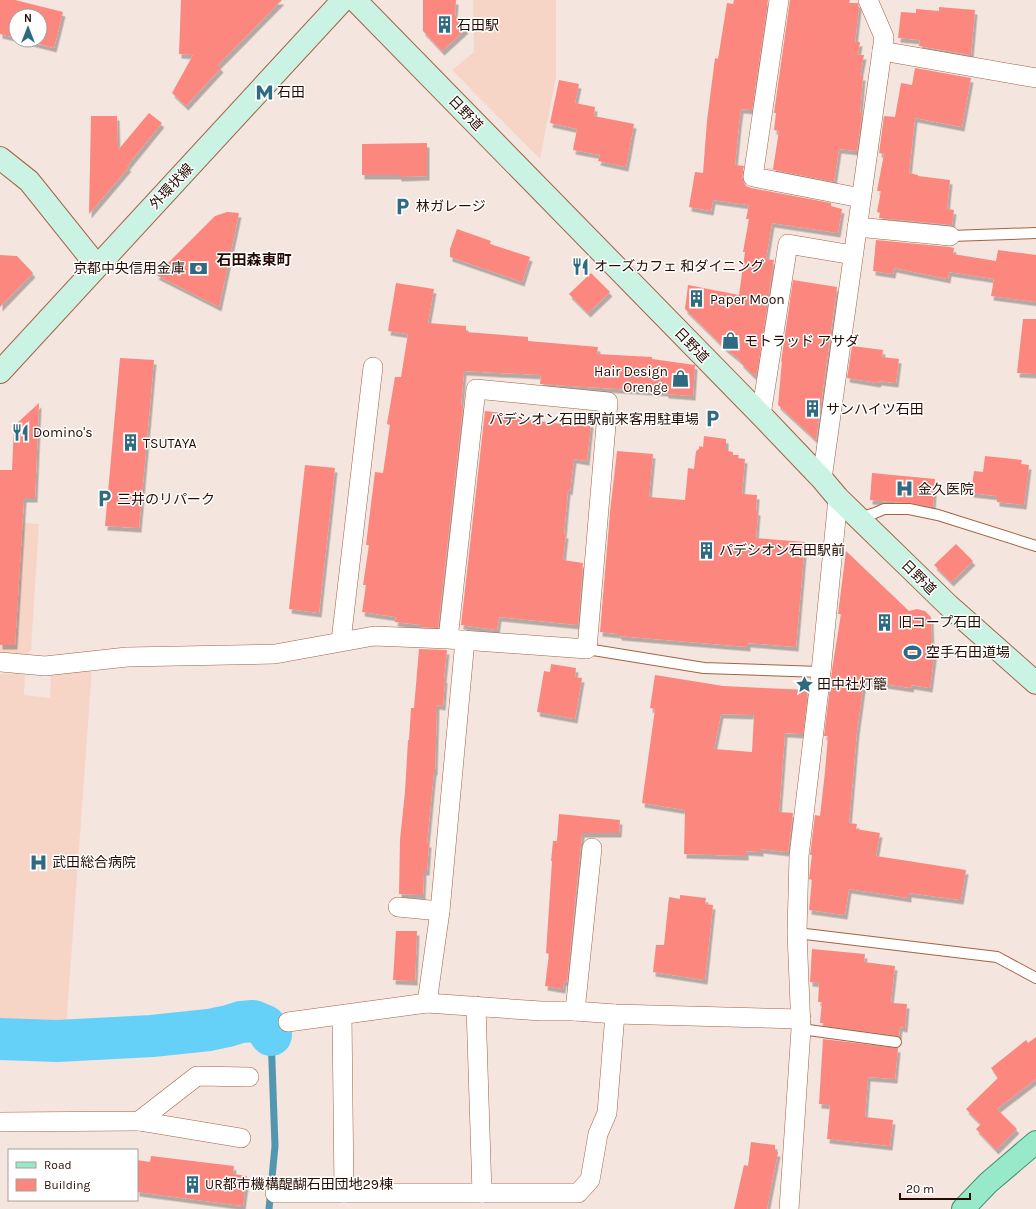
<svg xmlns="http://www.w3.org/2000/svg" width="1036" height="1209" font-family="Karla,'Noto Sans JP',sans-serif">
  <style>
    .built { fill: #f7d5c6 }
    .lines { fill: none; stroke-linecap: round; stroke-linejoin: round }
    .stream { stroke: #5296af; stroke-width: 7 }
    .river { stroke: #65d1f9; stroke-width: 42 }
    .building { fill: #fb877f; fill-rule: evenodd; filter: url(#shadow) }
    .lane-casing { stroke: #a56242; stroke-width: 12 }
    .street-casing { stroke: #a56242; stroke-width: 20 }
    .secondary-casing { stroke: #a56242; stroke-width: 24 }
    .primary-casing { stroke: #43916d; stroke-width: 24 }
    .lane { stroke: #fff; stroke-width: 10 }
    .street { stroke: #fff; stroke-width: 19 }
    .secondary { stroke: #cbf3e4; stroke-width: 22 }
    .primary { stroke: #98e8ca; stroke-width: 22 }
    .labels { text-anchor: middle; stroke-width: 3; stroke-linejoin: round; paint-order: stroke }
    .poi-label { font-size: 14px; fill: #260c02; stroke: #fff; text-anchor: start }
    .street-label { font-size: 14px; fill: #260c02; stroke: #fff }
    .neighbourhood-label { font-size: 15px; font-weight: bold; fill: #260c02; stroke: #fff }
  </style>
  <defs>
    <filter id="shadow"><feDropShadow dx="2.5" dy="4.5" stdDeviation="0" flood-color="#0004"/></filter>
  </defs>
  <rect width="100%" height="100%" fill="#f5e5df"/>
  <g class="built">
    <polygon points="473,0 556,0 556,78 540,159 452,70 474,52"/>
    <polygon points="0,521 39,524 31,650 24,656 0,652"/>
    <polygon points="92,668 66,1029 0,1026 0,674 25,673 24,695 50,698 51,673"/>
  </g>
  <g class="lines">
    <polyline class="stream" points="269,1209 275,1146 271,1035"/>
    <polyline class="river" points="0,1039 57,1041 152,1036 209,1030 228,1026 241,1022 253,1021 265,1026 271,1035"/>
  </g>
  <g class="building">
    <polygon points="0,0 15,0 63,12 54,48 23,40 40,40 40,16 16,16 16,38 0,34"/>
    <polygon points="181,0 282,0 218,65 221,68 186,106 172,93 193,55 179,54"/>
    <polygon points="423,0 456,0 455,15 466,29 442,51 423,31"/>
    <polygon points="734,0 768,0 752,110 741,109 739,124 735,165 744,166 742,175 743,181 746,186 751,188 831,203 831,206 842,209 838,233 772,223 766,259 774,260 757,373 753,375 741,363 741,361 725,348 685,309 688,285 739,295 745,252 743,252 749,219 746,219 749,205 713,200 711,211 689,207 695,172 703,173 707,121 715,58 718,59 727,3 733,4"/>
    <polygon points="790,0 850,0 849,3 858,3 859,7 855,42 860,42 858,55 864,55 860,76 863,76 860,113 862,113 857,151 839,149 834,182 765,168 773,169 779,131 774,130 776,113 774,113"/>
    <polygon points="939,7 975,10 971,55 919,46 920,40 898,38 901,12 916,13 916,9 939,11"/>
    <polygon points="915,68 971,78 962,127 915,118 909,173 918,175 918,176 950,180 947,209 954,210 952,225 879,218 880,213 877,212 881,191 877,191 884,154 879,153 884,116 895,117 901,83 912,85"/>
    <polygon points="559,80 579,84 575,103 595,107 594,116 634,124 626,167 598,161 600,155 573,150 577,129 550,123"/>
    <polygon points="149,113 162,123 127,166 129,167 89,214 91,116 117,116 118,150"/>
    <polygon points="427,143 427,176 399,177 399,175 362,175 362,144"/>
    <polygon points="227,212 239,213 219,307 156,275 215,216"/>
    <polygon points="457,229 491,241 490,244 530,257 522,282 450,257 450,249"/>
    <polygon points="876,240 950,247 954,248 953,254 996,261 998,250 1036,255 1036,302 991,296 994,279 949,272 948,279 894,268 893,274 873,271"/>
    <polygon points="0,255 17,256 33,273 0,307"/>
    <polygon points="591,273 610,292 588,313 569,294"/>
    <polygon points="793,280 837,287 816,440 778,405 782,361 781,362"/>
    <polygon points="396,283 434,289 428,323 466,326 466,332 528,337 528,341 598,347 597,354 652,357 652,359 695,365 693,396 666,394 666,392 540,384 541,375 464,371 461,405 463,405 438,628 421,627 421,625 395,622 396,617 362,612 366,585 363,585 369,545 366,545 375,472 383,473 390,425 387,424 395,377 401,377 408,334 388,331"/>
    <polygon points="1023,319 1036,319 1036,374 1017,373"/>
    <polygon points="852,346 883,350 882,357 899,359 896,383 879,381 878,383 847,378"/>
    <polygon points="120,358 154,360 139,528 105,526"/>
    <polygon points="39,403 35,498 24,498 15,645 0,645 0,470 12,470 14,426"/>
    <polygon points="485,411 523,415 523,419 571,425 571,421 591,423 587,461 574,459 570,491 568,490 564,534 566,534 563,560 583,563 578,625 499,617 497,630 461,625"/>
    <polygon points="704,436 726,439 726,449 728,449 728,451 733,452 733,455 739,455 738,458 745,459 742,494 757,495 756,511 758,511 756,538 805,542 796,647 748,643 748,647 619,636 619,634 600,632 610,512 617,451 653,454 649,497 685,500 688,468 694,469 696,451 699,449 699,446 703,447"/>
    <polygon points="985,456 1022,460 1021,464 1029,465 1024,505 997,502 997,496 971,493 974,471 983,472"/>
    <polygon points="305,465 335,468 319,613 289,609"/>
    <polygon points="872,473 935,479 933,507 910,503 894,502 870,500"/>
    <polygon points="956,544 973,561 951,582 934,565"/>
    <polygon points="846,551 909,611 917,609 925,611 931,617 932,649 935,650 930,688 912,685 911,688 864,681 857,731 849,823 857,824 856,829 880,833 876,856 966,870 961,900 909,893 909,898 849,889 845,915 809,910 812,880 809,879 812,855 810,855 815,815 820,816 825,772 828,736 824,736 832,670 841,614 838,614"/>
    <polygon points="419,649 447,650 444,678 445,679 443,706 437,705 435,771 434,771 427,843 429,843 427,871 424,871 423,895 399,894 400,839 405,792 408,740 409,740 411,708 414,708"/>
    <polygon points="551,664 576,668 575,677 582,678 575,719 537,712 544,671 550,672"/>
    <path d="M655,675L723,686L808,690L803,734L785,733L779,812L793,813L788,852L761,849V852L746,851V856L684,854L685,810L642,803L655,709L650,708ZM721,714L754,715L752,752L714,749Z"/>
    <polygon points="559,814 620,820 619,833 582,833 567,982 564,981 563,989 545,986 549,954 546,953 552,861 551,861 553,841 557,841"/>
    <polygon points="680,895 706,898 705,904 713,905 705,980 653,972 656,945 664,945 669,897 680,899"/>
    <polygon points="396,931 417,931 415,981 393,980"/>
    <polygon points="812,949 865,954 864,962 895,966 891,1001 892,1003 907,1004 905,1028 900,1027 899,1036 824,1026 824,1023 820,1023 822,1002 818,1002 819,983 810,982"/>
    <polygon points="1036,1037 1036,1079 997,1109 1017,1129 996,1150 976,1129 981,1124 966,1109 998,1078 991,1068 1026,1040 1028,1043"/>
    <polygon points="823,1039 898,1048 895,1079 868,1077 865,1117 893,1120 890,1146 827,1139 830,1105 819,1104"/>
    <polygon points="751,1142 775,1145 775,1152 778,1152 767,1209 734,1209 744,1165 748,1166"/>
    <polygon points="151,1156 234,1166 233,1174 247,1176 243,1206 137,1192 137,1160 150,1162"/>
  </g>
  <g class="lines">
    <defs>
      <g id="lane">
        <polyline points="950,236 1036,233"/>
        <polyline points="859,518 875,513 884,509 909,509 938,515 1036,546"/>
        <polyline points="587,649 704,668 821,672"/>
        <polyline points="797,933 997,957 1036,978"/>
        <polyline points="801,1029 896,1042"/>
      </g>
      <g id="street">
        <polyline points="779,0 753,177 861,198"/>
        <polyline points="882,51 1036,78"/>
        <polyline points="857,227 950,236"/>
        <polyline points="761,415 788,244 853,255"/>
        <polyline points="822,479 884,37 868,0"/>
        <polyline points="341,641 373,367"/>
        <polyline points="0,662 45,666 127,657 275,654 374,636 448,639 587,649 608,402 476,389 448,639"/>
        <polyline points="398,907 440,911"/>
        <polyline points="427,1003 440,911 465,640"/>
        <polyline points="476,1006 482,1193"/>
        <polyline points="575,1011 592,848"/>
        <polyline points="342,1015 344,1193"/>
        <polyline points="288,1022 427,1003 541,1011 575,1011 615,1014 801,1019"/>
        <polyline points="139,1121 241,1138"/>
        <polyline points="0,1122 139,1121 197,1076 249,1077"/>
        <polyline points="275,1193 578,1193 590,1180 598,1134 607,1113 615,1014"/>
        <polyline points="789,1209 801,1029 797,933 799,856 821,672 838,498"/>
      </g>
      <g id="secondary">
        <polyline points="355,0 761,415 822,479 838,498 948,605 1036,683"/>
        <polyline points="0,158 29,181 97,266"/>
        <polyline points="0,372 343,0"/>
      </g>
      <polyline id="primary" points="963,1209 988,1183 1036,1142"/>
    </defs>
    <use href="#lane" class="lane-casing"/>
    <use href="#street" class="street-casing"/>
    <use href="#secondary" class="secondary-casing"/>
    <use href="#primary" class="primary-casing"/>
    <use href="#lane" class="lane"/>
    <use href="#street" class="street"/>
    <use href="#secondary" class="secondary"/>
    <use href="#primary" class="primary"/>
  </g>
  <defs>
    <symbol id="building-bare" viewBox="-9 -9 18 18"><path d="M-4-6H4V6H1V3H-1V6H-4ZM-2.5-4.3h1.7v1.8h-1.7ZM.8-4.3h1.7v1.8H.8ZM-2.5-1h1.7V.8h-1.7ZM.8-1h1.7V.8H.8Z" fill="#2e6b82" stroke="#fff" stroke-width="2.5" paint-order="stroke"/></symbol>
    <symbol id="metro-bare" viewBox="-9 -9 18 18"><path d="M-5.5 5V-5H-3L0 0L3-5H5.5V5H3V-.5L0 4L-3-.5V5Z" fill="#2e6b82" stroke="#fff" stroke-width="2.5" paint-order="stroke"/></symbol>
    <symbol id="parking-bare" viewBox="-9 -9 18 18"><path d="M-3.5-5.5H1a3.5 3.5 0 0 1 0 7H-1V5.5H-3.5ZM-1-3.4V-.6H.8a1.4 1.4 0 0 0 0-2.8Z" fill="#2e6b82" stroke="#fff" stroke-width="2.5" paint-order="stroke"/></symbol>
    <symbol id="restaurant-bare" viewBox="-9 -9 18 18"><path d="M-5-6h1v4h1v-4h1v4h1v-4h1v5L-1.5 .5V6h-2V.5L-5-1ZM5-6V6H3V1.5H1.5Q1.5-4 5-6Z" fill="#2e6b82" stroke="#fff" stroke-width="2.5" paint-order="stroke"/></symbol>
    <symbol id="bank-bare" viewBox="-9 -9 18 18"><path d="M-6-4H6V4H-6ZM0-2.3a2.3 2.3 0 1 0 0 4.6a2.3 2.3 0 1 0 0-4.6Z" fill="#2e6b82" stroke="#fff" stroke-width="2.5" paint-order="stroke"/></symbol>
    <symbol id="shop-bare" viewBox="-9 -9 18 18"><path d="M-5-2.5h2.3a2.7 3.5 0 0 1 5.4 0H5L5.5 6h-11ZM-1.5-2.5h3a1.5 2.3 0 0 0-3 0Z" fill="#2e6b82" stroke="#fff" stroke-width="2.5" paint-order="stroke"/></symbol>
    <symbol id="hospital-bare" viewBox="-9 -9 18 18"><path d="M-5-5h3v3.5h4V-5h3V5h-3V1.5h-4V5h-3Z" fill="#2e6b82" stroke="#fff" stroke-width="2.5" paint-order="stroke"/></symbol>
    <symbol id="stadium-bare" viewBox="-9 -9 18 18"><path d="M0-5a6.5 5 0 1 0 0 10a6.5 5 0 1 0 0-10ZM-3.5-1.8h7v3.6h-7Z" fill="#2e6b82" stroke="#fff" stroke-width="2.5" paint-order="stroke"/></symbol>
    <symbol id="sight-bare" viewBox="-9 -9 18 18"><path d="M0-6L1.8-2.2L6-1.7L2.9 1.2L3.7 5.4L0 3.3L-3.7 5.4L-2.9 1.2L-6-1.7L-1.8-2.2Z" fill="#2e6b82" stroke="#fff" stroke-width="2.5" paint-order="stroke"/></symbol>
  </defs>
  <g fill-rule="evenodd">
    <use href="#building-bare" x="432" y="12" width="25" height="25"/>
    <use href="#metro-bare" x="252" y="80" width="25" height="25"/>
    <use href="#parking-bare" x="390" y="194" width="25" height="25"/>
    <use href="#restaurant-bare" x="568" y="254" width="25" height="25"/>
    <use href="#bank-bare" x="186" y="256" width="25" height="25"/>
    <use href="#building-bare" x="684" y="286" width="25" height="25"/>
    <use href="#shop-bare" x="718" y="328" width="25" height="25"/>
    <use href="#shop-bare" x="668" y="366" width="25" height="25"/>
    <use href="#building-bare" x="800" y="396" width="25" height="25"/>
    <use href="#parking-bare" x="700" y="406" width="25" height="25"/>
    <use href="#restaurant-bare" x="8" y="420" width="25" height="25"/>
    <use href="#building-bare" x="118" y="430" width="25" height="25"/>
    <use href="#hospital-bare" x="892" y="476" width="25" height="25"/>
    <use href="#parking-bare" x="92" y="486" width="25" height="25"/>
    <use href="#building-bare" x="694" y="538" width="25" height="25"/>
    <use href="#building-bare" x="872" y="610" width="25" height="25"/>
    <use href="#stadium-bare" x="900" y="640" width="25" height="25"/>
    <use href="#sight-bare" x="792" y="672" width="25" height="25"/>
    <use href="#hospital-bare" x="26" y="850" width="25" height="25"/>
    <use href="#building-bare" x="180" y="1172" width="25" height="25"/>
  </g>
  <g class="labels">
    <g class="poi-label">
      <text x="457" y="30">石田駅</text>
      <text x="277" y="97">石田</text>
      <text x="416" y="211">林ガレージ</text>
      <text x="594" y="271">オーズカフェ 和ダイニング</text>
      <text x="185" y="273" text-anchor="end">京都中央信用金庫</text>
      <text x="710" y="304">Paper Moon</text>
      <text x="744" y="346">モトラッド アサダ</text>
      <text x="668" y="376" text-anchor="end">Hair Design<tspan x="668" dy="16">Orenge</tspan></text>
      <text x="826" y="414">サンハイツ石田</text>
      <text x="699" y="424" text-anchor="end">パデシオン石田駅前来客用駐車場</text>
      <text x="33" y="437">Domino's</text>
      <text x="143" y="448">TSUTAYA</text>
      <text x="918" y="494">金久医院</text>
      <text x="117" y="504">三井のリパーク</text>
      <text x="719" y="555">パデシオン石田駅前</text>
      <text x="898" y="627">旧コープ石田</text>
      <text x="926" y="657">空手石田道場</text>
      <text x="817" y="689">田中社灯籠</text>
      <text x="52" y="867">武田総合病院</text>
      <text x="205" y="1189">UR都市機構醍醐石田団地29棟</text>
    </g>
    <g class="street-label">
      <text transform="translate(466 113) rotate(46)" y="5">日野道</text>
      <text transform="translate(171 186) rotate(-47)" y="5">外環状線</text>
      <text transform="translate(692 345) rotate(46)" y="5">日野道</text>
      <text transform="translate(919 577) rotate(45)" y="5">日野道</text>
    </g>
    <g class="neighbourhood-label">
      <text x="254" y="265">石田森東町</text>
    </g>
  </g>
  <rect x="8" y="1149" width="130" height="52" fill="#ffffff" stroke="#a89e9a"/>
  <rect x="16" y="1162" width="20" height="6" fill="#98e8ca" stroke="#a89e9a"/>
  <text x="44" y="1169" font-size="12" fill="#260c02">Road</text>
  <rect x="16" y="1179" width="20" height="12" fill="#fb877f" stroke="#a89e9a"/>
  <text x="44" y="1189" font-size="12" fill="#260c02">Building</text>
  <g transform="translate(28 28)"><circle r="19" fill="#ffffff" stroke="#a89e9a"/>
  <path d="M0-3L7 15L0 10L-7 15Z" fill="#2e6b82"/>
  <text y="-6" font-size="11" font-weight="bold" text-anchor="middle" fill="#260c02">N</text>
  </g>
  <path d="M900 1193v6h70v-6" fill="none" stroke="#260c02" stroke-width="2"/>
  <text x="906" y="1193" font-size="12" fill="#260c02" stroke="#ffffff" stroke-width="3" paint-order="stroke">20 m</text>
</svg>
